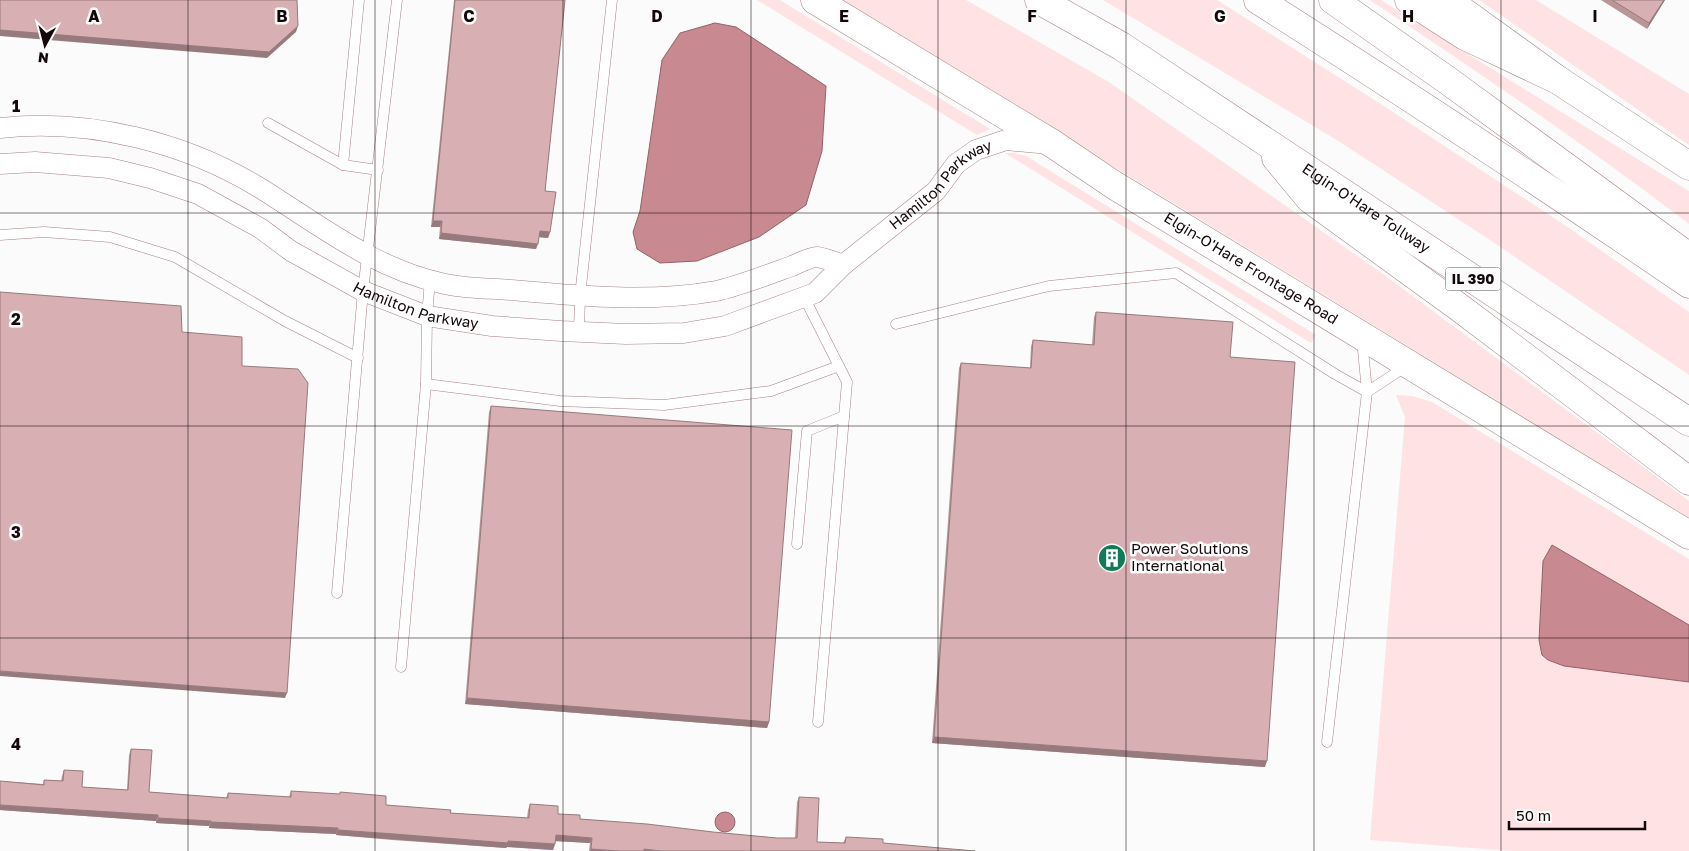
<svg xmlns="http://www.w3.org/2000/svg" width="1689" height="851" font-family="'Golos Text',sans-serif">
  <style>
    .green { fill: #fee2e4 }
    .water { fill: #c98990; stroke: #936268 }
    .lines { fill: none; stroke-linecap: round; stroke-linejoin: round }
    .service-casing { stroke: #a78184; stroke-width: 11 }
    .minor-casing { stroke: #a78184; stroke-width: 21 }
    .secondary-casing { stroke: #a78184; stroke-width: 29 }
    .motorway-casing { stroke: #a78184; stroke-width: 29 }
    .service { stroke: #fff; stroke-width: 10 }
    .minor { stroke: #fff; stroke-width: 20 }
    .secondary { stroke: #fff; stroke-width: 28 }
    .motorway { stroke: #fff; stroke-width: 28 }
    .wall { fill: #ba9699 }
    .shaded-wall { fill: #977a7d }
    .building { fill: #d8afb2; stroke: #977a7d }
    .grid { fill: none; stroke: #140709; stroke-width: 1; stroke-opacity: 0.55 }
    .labels { text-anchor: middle; stroke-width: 5; stroke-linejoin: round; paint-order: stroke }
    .shield { fill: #fbfbfb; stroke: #595052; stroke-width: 1 }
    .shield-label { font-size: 14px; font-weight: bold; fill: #140709 }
    .street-label { font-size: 15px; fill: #140709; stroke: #fbfbfb }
    .poi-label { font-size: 15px; fill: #140709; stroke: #fbfbfb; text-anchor: start }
    .grid-label { font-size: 16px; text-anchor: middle; font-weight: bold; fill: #140709; stroke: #fbfbfb; stroke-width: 5; stroke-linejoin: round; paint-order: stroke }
  </style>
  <rect width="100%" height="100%" fill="#fbfbfb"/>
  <g class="green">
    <polygon points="757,0 780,0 990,129 977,135"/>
    <polygon points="841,0 966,0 1109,82 1383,274 1689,501 1689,518"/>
    <polygon points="1103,0 1217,0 1384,106 1566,226 1689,312 1689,375 1490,240 1340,142"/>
    <path d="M1370,0H1381L1689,191V224C1586,145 1478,72 1370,0Z"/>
    <polygon points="1479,0 1536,0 1689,94 1689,145"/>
    <polygon points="1005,153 1013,153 1026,156 1316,335 1311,343"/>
    <polygon points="1396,395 1412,396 1432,402 1689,559 1689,851 1511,851 1370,840 1405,417"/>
  </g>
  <g class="water">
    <polygon points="715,23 736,27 826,86 822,151 806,205 759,237 697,261 660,263 637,249 633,232 640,211 662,60 680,33"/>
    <polygon points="1552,545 1689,625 1689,682 1564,666 1548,660 1542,655 1539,640 1543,561"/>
    <circle cx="725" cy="822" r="10"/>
  </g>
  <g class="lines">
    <defs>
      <g id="service">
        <polyline points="268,123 343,165 378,170"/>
        <polyline points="343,165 359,0"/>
        <polyline points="0,235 44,232 110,237 175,257 285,321 358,358"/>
        <polyline points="804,297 847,382 818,722"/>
        <polyline points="896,324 1049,286 1176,273 1335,374 1367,392"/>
        <polyline points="579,332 580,296 612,0"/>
        <polyline points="426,384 427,316 430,280"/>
        <polyline points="1367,392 1408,365"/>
        <polyline points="797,544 807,431 844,416"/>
        <polyline points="337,593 363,291 397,0"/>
        <polyline points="401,667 426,384 560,401 664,405 771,391 839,366"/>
        <polyline points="1327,742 1367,392 1362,339"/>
      </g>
      <g id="minor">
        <path d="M0,128C88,118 185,142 260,188C318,224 373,268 441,283C463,289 488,288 511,290C579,296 649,303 716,291C739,286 770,274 792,266C799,263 810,257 817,257C825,258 835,262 843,265"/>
        <path id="s1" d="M0,164L35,162L109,168L150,178L198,194L260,228L291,251L363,291L427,316L492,326L561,331L626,334L684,333L725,326L815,293L843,265L936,191L956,164L976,150L1006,140L1050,144"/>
      </g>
      <g id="secondary">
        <path id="s2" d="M815,0L1053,144L1114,185L1689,535"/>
        <polyline points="1447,0 1558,80 1689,166"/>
      </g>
      <g id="motorway">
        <path id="s3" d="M1039,0L1121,46L1689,422"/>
        <path d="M1258,0C1403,92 1547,187 1689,284"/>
        <polyline points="1333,0 1447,80 1689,257"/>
        <polyline points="1409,0 1465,36 1558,80"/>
        <polyline points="1276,158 1310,199 1460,308 1689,481"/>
      </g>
    </defs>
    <use href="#service" class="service-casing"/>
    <use href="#minor" class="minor-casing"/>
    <use href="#secondary" class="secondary-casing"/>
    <use href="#motorway" class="motorway-casing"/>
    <use href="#service" class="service"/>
    <use href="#minor" class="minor"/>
    <use href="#secondary" class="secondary"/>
    <use href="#motorway" class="motorway"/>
  </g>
  <g class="wall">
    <polygon points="454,0 565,0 545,191 550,232 548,238 539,237 536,249 439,239 440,227 431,227"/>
    <polygon points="1601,0 1665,0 1647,29"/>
    <polygon points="1096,312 1230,357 1265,767 932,743 959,368 961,363 1030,368 1031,346 1033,340 1092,345 1094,317"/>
    <polygon points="491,406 769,722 767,728 465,704 489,412"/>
    <polygon points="131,749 149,792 226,798 228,793 289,797 291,791 386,805 450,813 527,818 528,810 530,804 558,814 580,819 713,832 777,838 795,838 797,802 799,797 817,842 843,843 846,837 883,843 975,851 589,851 590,843 555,841 555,844 553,850 507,847 506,848 392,840 336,835 336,834 209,828 209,826 156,823 156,821 0,810 0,781 43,784 44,780 61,781 62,776 64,770 82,787 127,790 129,755"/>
  </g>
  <g class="shaded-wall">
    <polygon points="1664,0 1665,0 1647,29 1649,23"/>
    <polygon points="298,26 296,32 267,58 0,36 0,30"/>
    <polygon points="433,221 442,221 440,227 431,227"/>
    <polygon points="540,231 550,232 548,238 538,237"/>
    <polygon points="441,233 538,244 536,249 439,239"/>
    <polygon points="0,671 287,693 285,698 0,676"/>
    <polygon points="467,698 769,722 767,728 465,704"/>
    <polygon points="934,737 1267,761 1265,767 932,743"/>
    <polygon points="0,805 158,815 156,821 0,810"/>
    <polygon points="158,818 211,821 209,826 156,823"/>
    <polygon points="211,822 338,828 336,834 209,828"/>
    <polygon points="338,830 508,841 555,844 553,850 507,847 506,848 336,835"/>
    <polygon points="556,835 592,838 590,843 554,841"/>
    <polygon points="591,849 620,851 590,851"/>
    <polygon points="644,849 661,851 644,851"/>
  </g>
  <g class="building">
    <polygon points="0,0 297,0 298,26 269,52 0,30"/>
    <polygon points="455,0 565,0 545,191 556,192 550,232 540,231 538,244 441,233 442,221 433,221"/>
    <polygon points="1612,0 1664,0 1649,23"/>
    <polygon points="0,292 181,306 182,332 242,337 242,366 298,369 308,383 287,693 0,671"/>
    <polygon points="1096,312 1233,322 1230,357 1295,362 1267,761 934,737 961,363 1031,368 1033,340 1094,345"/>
    <polygon points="491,406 792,430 769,722 467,698"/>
    <polygon points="131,749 152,750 149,792 228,798 228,793 291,797 291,791 340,794 340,792 386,796 386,805 451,810 450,813 529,818 530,804 558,806 558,814 580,815 580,819 647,824 713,832 777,838 797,838 799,797 819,798 817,842 845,843 846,837 883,839 883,843 975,851 661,851 644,849 644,851 620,851 591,849 592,838 556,835 555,844 508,841 508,843 394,834 338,830 338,828 211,822 211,821 158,818 158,815 0,805 0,781 44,785 44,780 63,781 64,770 83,771 82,787 128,790"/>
  </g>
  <path class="grid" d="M188,0V851M375,0V851M563,0V851M751,0V851M938,0V851M1126,0V851M1314,0V851M1501,0V851M0,213H1689M0,426H1689M0,638H1689"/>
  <defs>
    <symbol id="building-disc" viewBox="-11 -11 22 22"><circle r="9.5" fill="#107b56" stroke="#fbfbfb"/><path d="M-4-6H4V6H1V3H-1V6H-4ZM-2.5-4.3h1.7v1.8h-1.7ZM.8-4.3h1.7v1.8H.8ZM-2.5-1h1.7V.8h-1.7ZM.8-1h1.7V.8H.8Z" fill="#fff"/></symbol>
  </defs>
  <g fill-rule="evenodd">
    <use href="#building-disc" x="1096" y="542" width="32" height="32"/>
  </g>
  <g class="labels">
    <rect class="shield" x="1445.5" y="267.5" width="55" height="23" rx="4"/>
    <g class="shield-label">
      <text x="1473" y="284">IL 390</text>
    </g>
    <g class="street-label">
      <text dy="5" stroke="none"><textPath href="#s1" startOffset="1025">Hamilton Parkway</textPath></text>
      <text dy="5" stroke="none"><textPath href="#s3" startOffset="388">Elgin-O'Hare Tollway</textPath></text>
      <text dy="5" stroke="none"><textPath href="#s2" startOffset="512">Elgin-O'Hare Frontage Road</textPath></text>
      <text dy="5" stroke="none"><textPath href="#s1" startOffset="449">Hamilton Parkway</textPath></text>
    </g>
    <g class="poi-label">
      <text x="1131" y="554">Power Solutions<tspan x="1131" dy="17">International</tspan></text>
    </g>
  </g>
  <g class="grid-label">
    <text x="94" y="22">A</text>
    <text x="282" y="22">B</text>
    <text x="469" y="22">C</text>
    <text x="657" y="22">D</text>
    <text x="844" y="22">E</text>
    <text x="1032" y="22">F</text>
    <text x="1220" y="22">G</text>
    <text x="1408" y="22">H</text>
    <text x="1595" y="22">I</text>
    <text x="16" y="112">1</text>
    <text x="16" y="325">2</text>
    <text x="16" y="538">3</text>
    <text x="16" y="750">4</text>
  </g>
  <g transform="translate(45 45) rotate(187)" stroke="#fbfbfb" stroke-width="4" paint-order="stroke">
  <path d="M0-4L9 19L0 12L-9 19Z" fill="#140709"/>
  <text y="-8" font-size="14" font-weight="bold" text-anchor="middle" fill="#140709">N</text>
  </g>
  <path d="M1509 821v8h136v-8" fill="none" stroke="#140709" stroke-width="2.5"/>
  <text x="1516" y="821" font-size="15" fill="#140709" stroke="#fbfbfb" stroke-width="4" paint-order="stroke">50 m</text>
</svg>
